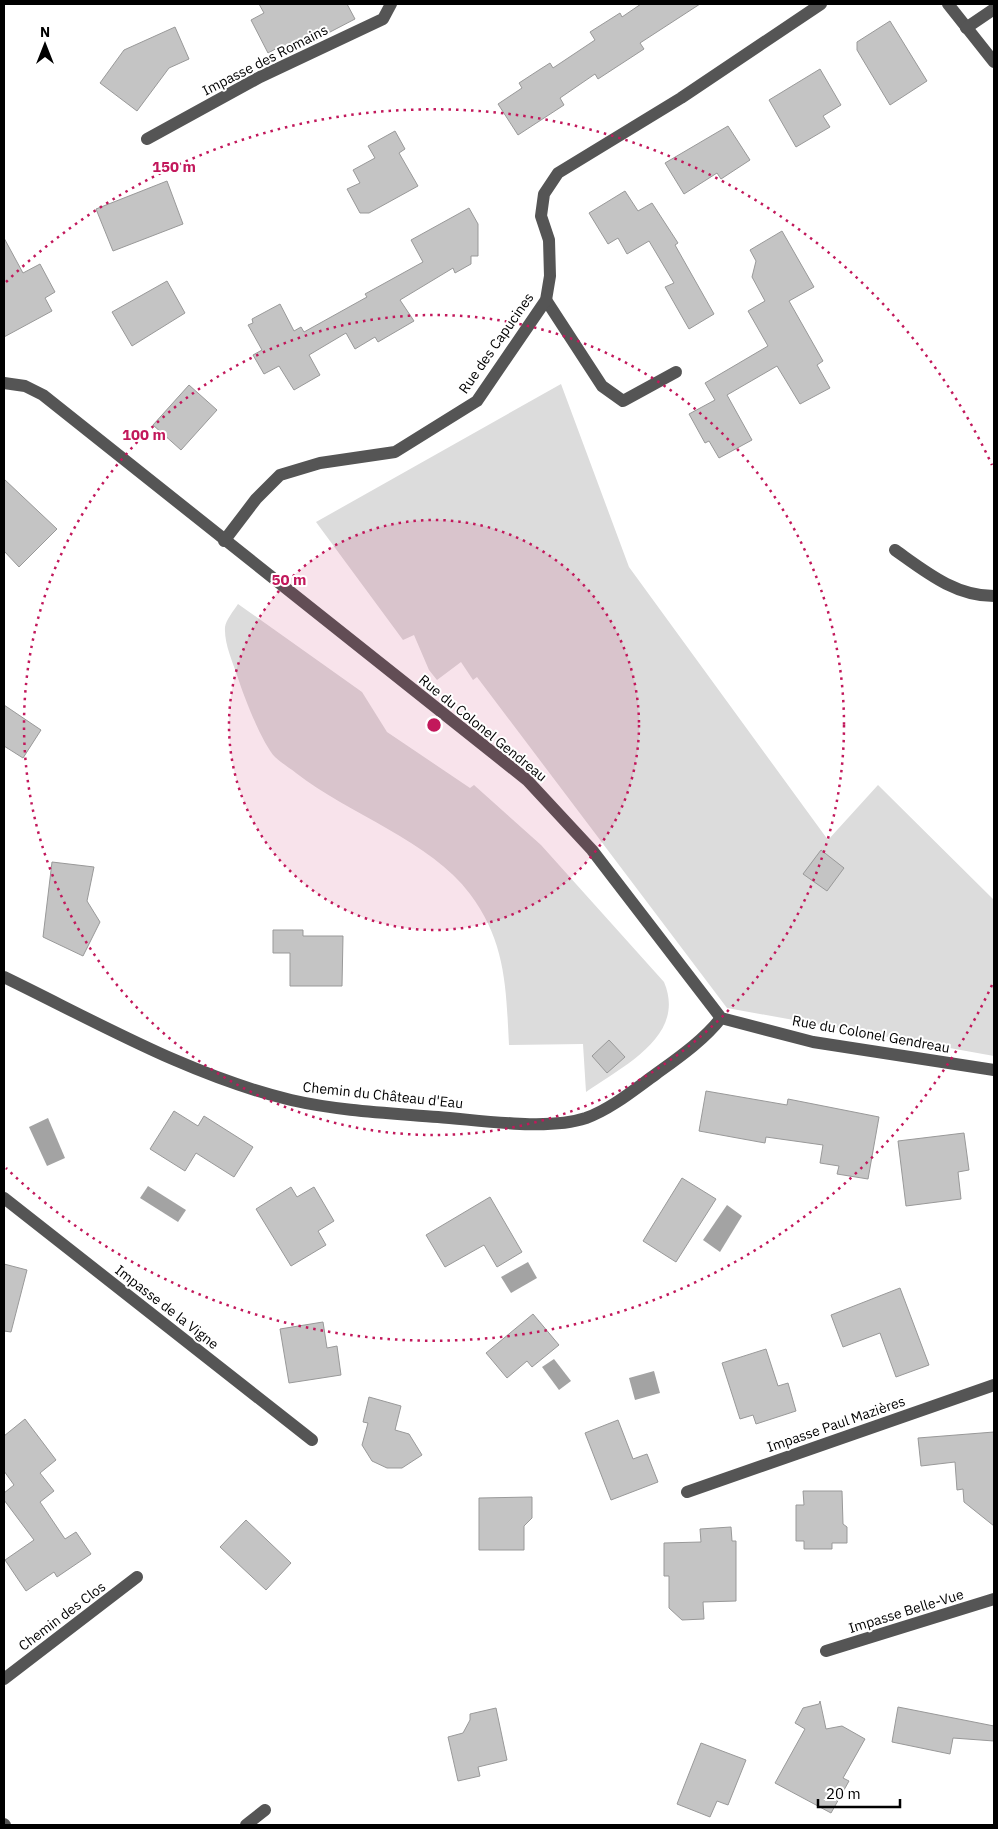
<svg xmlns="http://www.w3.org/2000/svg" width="998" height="1829" font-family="'IBM Plex Sans',sans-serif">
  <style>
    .green { fill: #dcdcdc }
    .water { fill: #a3a3a3 }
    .building { fill: #c4c4c4; stroke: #999 }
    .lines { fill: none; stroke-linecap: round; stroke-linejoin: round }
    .minor { stroke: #555; stroke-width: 12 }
    .ring { fill: none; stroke: #c2185b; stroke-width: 2.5; stroke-dasharray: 2.5 5 }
    .labels { text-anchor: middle; stroke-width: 4; stroke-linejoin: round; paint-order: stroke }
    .street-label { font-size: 14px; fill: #000; stroke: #fff }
    .centre { fill: #c2185b; stroke: #fff; stroke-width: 2.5 }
    .ring-label { font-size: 15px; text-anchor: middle; font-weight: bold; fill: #c2185b; stroke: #fff; stroke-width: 4; stroke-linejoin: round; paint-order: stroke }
  </style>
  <rect width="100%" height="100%" fill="#fff"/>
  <g class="green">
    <polygon points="561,384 629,567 828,840 878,785 994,900 994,1056 727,1008 477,677 473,680 461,662 437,680 429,670 414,635 403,640 316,522"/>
    <path d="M238,604L362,692L387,732L470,788L474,785L541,845L664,982C687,1036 623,1066 586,1092L583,1044L509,1045C506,988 506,942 470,894C431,841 348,814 296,773C290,768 281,763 275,757C262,743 244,697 238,678C233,662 224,644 225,627C226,620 234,610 238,604Z"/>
  </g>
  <g class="water">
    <polygon points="48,1118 65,1158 47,1166 29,1127"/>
    <polygon points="148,1186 186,1210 178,1222 140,1198"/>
    <polygon points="727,1205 742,1216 720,1252 703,1240"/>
    <polygon points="528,1262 537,1278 511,1293 501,1277"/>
    <polygon points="554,1359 571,1381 559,1390 542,1367"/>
    <polygon points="654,1371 660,1393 635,1400 629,1378"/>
  </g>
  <g class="building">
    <polygon points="259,4 347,4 355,19 286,55 281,46 268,53 251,20 264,13"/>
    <polygon points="641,4 700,4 640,43 644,49 598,79 595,74 560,98 564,105 518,135 498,104 522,88 519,83 539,70 550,63 553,68 595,40 590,32 620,13 622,17"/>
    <polygon points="890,21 927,81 890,105 857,50 857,42"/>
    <polygon points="175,27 189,59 169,68 137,111 100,83 124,50"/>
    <polygon points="820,69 841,105 823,116 830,127 796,147 769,100"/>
    <polygon points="728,126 750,160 721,179 717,173 684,194 665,163"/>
    <polygon points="395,131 405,149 399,153 418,186 369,213 360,213 347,189 360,183 353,170 375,158 368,146"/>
    <polygon points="167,181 183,224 113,251 96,209"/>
    <polygon points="625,191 638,211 652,203 678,243 675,245 714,314 689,329 665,287 674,283 649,241 627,254 618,238 608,244 589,213"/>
    <polygon points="469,208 478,224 478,256 471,256 471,264 455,273 453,268 400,300 414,321 378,342 375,337 355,349 346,333 309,355 320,375 294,390 279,366 264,374 253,355 262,350 248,325 253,323 252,319 280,304 294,331 301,327 304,332 367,297 365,294 423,262 411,240"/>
    <polygon points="782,231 814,287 789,301 823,361 817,365 830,388 800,404 777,366 727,395 752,440 719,458 709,441 705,443 689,414 715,400 705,383 768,346 748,311 765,301 752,277 756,261 750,250"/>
    <polygon points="4,238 23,273 40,264 55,292 45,298 52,311 4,337"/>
    <polygon points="167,281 185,313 132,346 112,312"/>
    <polygon points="189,385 217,410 181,450 153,425"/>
    <polygon points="4,479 57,529 19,567 4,551"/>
    <polygon points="4,705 41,730 23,758 4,746"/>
    <polygon points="821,850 844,868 827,891 803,874"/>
    <polygon points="52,862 94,867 87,901 100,922 83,956 43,937"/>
    <polygon points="273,930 303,930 303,936 343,936 342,986 290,986 290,953 273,953"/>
    <polygon points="609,1040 625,1057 607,1073 592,1056"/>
    <polygon points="706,1091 787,1105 788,1099 879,1117 868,1179 837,1174 839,1166 820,1163 823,1145 766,1137 765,1143 699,1131"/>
    <polygon points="174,1111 198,1126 204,1116 253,1147 234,1177 196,1153 185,1171 150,1149"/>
    <polygon points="964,1133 969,1170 958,1172 961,1199 906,1206 898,1141"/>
    <polygon points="682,1178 716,1199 676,1262 643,1241"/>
    <polygon points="291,1187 297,1197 314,1187 334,1221 318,1231 326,1245 291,1266 256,1209"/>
    <polygon points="490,1197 522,1252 497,1267 484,1245 445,1267 426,1235"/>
    <polygon points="4,1264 27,1270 11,1332 4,1331"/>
    <polygon points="900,1288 929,1365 896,1377 880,1333 843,1347 831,1315"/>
    <polygon points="533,1314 559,1345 532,1367 527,1361 507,1378 486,1353"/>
    <polygon points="323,1322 327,1348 337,1346 341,1375 289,1383 280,1329"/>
    <polygon points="766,1349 778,1386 788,1383 796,1411 756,1424 753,1415 740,1419 722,1363"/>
    <polygon points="369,1397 401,1406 395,1430 409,1434 422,1455 402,1468 387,1468 372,1461 362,1445 368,1423 363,1422"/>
    <polygon points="25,1419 56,1460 40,1473 54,1491 40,1502 65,1539 76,1532 91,1554 57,1577 54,1572 26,1591 5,1560 34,1540 4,1500 4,1493 14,1485 4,1471 4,1436"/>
    <polygon points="618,1420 633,1459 647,1454 658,1482 611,1500 585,1433"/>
    <polygon points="994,1432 994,1526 964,1502 963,1489 957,1490 955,1462 921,1466 918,1438"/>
    <polygon points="803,1491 842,1491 843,1524 847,1527 847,1543 832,1543 832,1549 804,1549 804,1541 796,1541 796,1505 804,1505"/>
    <polygon points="532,1497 532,1518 524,1526 524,1550 479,1550 479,1498"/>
    <polygon points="246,1520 291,1563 266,1590 220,1547"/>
    <polygon points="731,1527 732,1541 736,1541 736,1601 703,1602 704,1619 682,1620 669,1608 669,1576 664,1576 664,1543 701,1542 700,1529"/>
    <polygon points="820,1701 826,1729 842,1726 865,1739 843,1778 849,1781 831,1813 775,1783 805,1729 795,1723 803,1708 819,1704"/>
    <polygon points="898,1707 994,1726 994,1741 953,1738 950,1754 892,1742"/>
    <polygon points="496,1708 507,1760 478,1767 480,1776 458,1781 448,1737 463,1733 470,1720 470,1714"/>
    <polygon points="701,1743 746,1760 728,1805 717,1801 710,1817 677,1804"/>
  </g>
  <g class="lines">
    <g class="minor">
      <polyline points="948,4 994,62"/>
      <polyline points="966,28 994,9"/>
      <polyline points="147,139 260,77 383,19 391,4"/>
      <polyline points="546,300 602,386 623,401 676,372"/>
      <polyline points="4,383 25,386 43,395 527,780 592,850 721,1018 813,1042 994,1070"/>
      <polyline points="224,541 256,499 280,475 320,463 395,452 477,401 546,300 550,276 549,240 541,216 544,194 558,173 681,98 821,4"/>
      <path d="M895,550C926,572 955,596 994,596"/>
      <path d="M4,977C97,1022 190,1076 291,1100C339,1111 389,1113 438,1117C480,1120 547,1131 586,1118C611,1109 635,1089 656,1074C678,1058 704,1040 721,1018"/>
      <polyline points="4,1198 312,1440"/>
      <polyline points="687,1492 994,1385"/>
      <polyline points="826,1651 994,1599"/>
      <polyline points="4,1679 137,1577"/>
      <polyline points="4,1824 5,1825"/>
      <polyline points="246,1825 265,1810"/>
    </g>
  </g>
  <circle cx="434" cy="725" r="205" fill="#c2185b" fill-opacity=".12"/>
  <g class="ring">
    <circle cx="434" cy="725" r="205"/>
    <circle cx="434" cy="725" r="410"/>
    <path d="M992 985A616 616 0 0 1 6 1168M6 282A616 616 0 0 1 992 465"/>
  </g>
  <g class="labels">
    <g class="street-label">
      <text transform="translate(265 60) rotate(-27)" y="5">Impasse des Romains</text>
      <text transform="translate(496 343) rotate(-55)" y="5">Rue des Capucines</text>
      <text transform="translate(483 728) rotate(39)" y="5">Rue du Colonel Gendreau</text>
      <text transform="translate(871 1034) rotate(10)" y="5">Rue du Colonel Gendreau</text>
      <text transform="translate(383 1095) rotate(6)" y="5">Chemin du Château d'Eau</text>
      <text transform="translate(167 1307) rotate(38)" y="5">Impasse de la Vigne</text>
      <text transform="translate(836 1424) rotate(-19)" y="5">Impasse Paul Mazières</text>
      <text transform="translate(906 1611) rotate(-17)" y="5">Impasse Belle-Vue</text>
      <text transform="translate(62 1616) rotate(-37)" y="5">Chemin des Clos</text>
    </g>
  </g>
  <circle cx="434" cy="725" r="8" class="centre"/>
  <g class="ring-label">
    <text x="174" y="172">150 m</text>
    <text x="144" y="440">100 m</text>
    <text x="289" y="585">50 m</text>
  </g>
  <rect width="998" height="1829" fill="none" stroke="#000000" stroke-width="10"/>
  <g transform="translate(45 45)" stroke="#ffffff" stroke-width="4" paint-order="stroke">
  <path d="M0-4L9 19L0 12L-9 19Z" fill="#000000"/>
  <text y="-8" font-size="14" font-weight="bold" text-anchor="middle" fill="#000000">N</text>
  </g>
  <path d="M818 1799v8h82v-8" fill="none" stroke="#000000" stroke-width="2.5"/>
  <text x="826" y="1799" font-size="15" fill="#000000" stroke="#ffffff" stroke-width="4" paint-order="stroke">20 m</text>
</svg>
